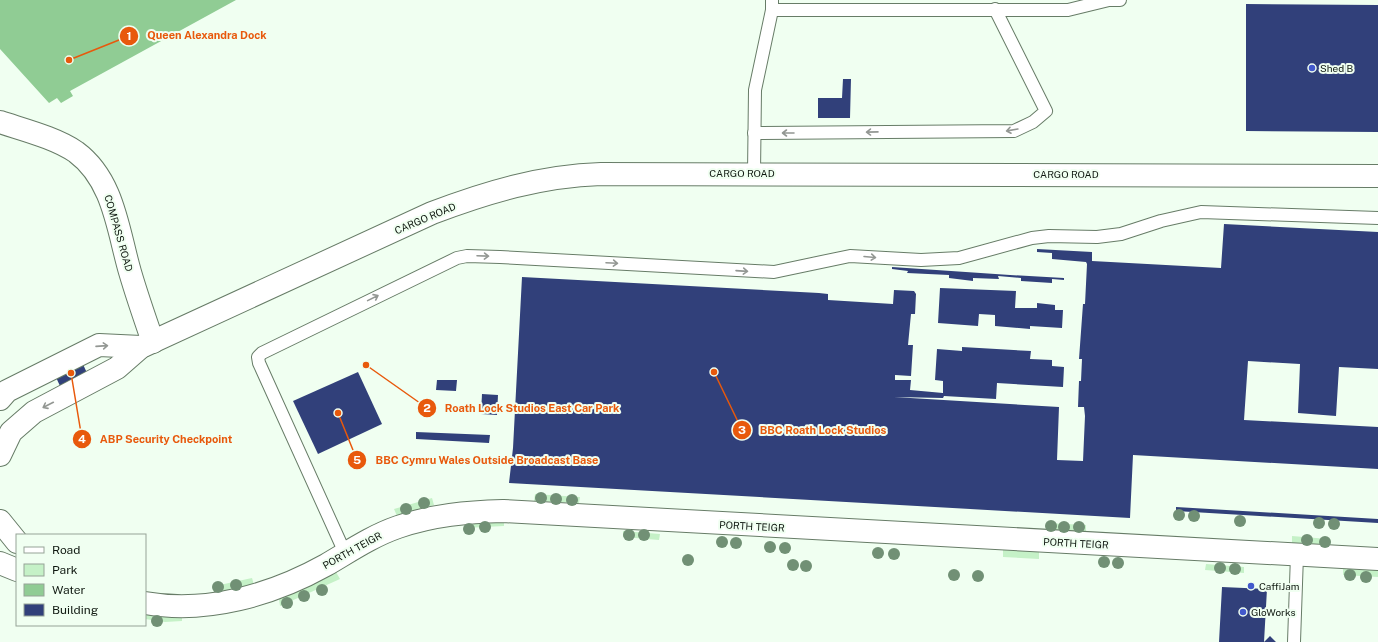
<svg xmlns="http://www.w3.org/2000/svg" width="1378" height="642" font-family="'Public Sans',sans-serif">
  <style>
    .green { fill: #c5f1c7 }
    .water { fill: #90cc94 }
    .building { fill: #31407a }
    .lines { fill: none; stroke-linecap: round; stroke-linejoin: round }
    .service-casing { stroke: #677c67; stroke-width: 14 }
    .minor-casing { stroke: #677c67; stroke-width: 24 }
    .service { stroke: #fff; stroke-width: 12 }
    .minor { stroke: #fff; stroke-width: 22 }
    .tree { fill: #719075 }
    .oneway { stroke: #939793 }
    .poi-dot { fill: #4259cc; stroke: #f0fff1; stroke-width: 1.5 }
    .labels { text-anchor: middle; stroke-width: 4; stroke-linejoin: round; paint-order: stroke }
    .poi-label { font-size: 10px; fill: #0f1810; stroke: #f0fff1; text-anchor: start }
    .street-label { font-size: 10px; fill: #0f1810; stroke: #f0fff1 }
    .leader { fill: none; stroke: #e8590c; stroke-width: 1.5 }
    .callout-dot { fill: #e8590c; stroke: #f0fff1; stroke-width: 1.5 }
    .mark-label { font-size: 12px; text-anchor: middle; font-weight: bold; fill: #fff }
    .callout-label { font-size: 11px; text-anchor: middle; font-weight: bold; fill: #e8590c; stroke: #f0fff1; stroke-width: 4; stroke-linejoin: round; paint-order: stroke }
  </style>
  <rect width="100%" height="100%" fill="#f0fff1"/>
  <g class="green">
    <polygon points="535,494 580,497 579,503 534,501"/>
    <polygon points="432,498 434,505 397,516 394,509"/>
    <polygon points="465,521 504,521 504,526 465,528"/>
    <polygon points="1046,523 1086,525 1086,533 1046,530"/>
    <polygon points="623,531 660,534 659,540 623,537"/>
    <polygon points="1292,536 1328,539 1327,546 1292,543"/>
    <polygon points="1003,550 1039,552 1039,559 1003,557"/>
    <polygon points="1206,564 1244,567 1244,573 1205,570"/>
    <polygon points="1343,568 1378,570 1378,577 1343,575"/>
    <polygon points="336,572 340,579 280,606 279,599"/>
    <polygon points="252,578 254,585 216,593 215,586"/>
    <polygon points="145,612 182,614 182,621 165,622 145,619"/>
  </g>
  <polygon class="water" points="0,0 236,0 70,91 73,96 61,103 57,98 49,103 0,49"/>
  <g class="building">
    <polygon points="1246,4 1378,5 1378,132 1246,131"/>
    <polygon points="843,79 851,79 850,118 818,118 818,98 842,98"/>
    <polygon points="1224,224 1378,232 1378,369 1339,367 1336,416 1298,413 1300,364 1248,361 1244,420 1378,427 1378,469 1133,455 1130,518 509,483 513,448 522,277 819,293 828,294 828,300 893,304 894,290 914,291 916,294 915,314 911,314 908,345 913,345 911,376 895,375 895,380 911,380 910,390 943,393 943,381 935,380 937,349 962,351 962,347 1031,351 1030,359 1052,360 1052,366 1064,367 1063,387 997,383 996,399 944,396 943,398 894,397 1059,407 1057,460 1083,461 1085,416 1084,407 1078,407 1079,381 1081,381 1082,359 1079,359 1083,304 1085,304 1087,264 1086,262 1052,259 1052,253 1037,252 1037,249 1092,252 1092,261 1221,268"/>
    <polygon points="892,267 1010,275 1064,278 1064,280 1052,279 1052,283 1021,281 1021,278 998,276 999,279 973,278 973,281 949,278 949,275 907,273 908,271 892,269"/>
    <polygon points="940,288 1016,291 1015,308 1037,308 1037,303 1055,305 1055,310 1063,310 1062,328 1030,326 1030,329 995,326 995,315 979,314 978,326 938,323"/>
    <polygon points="81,360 87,373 60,386 54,373"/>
    <polygon points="358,372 382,424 318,454 293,401"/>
    <polygon points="437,380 457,380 456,391 436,390"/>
    <polygon points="482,394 498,395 497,415 481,414"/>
    <polygon points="416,432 490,435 489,443 416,439"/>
    <polygon points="1176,507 1378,519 1378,523 1176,511"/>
    <polygon points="1222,587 1267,589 1264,642 1270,636 1276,642 1219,642"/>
  </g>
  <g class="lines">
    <defs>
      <g id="service">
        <polyline points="772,10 1068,10 1109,0 1120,0"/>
        <polyline points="754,133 1014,131 1033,122 1046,111 995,9"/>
        <polyline points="754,173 755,90 772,10 772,0"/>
        <polyline points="345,553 259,363 258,357 262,353 457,258 467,256 500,257 774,272 850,256 921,260 959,258 1032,238 1049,236 1097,237 1121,234 1161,221 1201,212 1378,218"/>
        <polyline points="1294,642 1297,555"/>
      </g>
      <g id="minor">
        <path d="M0,122C24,130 56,138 76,152C114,180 118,231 130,272C137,296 145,319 153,342"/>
        <polyline points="0,399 7,391 99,345 141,347"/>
        <path d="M0,455L11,432L34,412L117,368L141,347L432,213C487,192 541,176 601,174L1378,176"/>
        <polyline points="0,521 17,542"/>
        <polyline points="0,563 17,570"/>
        <path d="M145,603C207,614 272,595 326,565C350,551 372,536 398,527C433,515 467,512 503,511L1378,559"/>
      </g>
    </defs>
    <use href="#service" class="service-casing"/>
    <use href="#minor" class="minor-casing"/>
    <use href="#service" class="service"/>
    <use href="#minor" class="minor"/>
  </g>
  <g class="tree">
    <circle cx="541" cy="498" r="6"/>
    <circle cx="556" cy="499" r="6"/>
    <circle cx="572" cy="500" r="6"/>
    <circle cx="424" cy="503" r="6"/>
    <circle cx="406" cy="509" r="6"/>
    <circle cx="1179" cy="515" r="6"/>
    <circle cx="1194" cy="516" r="6"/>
    <circle cx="1240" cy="521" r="6"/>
    <circle cx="1319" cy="523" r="6"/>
    <circle cx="1334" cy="524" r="6"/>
    <circle cx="1051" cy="526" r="6"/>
    <circle cx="485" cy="527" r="6"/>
    <circle cx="1064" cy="527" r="6"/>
    <circle cx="1079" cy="527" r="6"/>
    <circle cx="469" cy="529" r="6"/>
    <circle cx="629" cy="535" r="6"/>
    <circle cx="644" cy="535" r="6"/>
    <circle cx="1307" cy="540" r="6"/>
    <circle cx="722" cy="542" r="6"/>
    <circle cx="1325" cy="542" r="6"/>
    <circle cx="736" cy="543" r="6"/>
    <circle cx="770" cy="547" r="6"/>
    <circle cx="785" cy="548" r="6"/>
    <circle cx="878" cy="553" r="6"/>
    <circle cx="894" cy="554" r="6"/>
    <circle cx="688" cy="560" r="6"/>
    <circle cx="1104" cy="562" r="6"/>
    <circle cx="1118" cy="563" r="6"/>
    <circle cx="793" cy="565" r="6"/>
    <circle cx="806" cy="566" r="6"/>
    <circle cx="1220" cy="568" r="6"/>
    <circle cx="1235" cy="569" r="6"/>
    <circle cx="954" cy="575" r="6"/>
    <circle cx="1350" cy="575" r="6"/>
    <circle cx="978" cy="576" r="6"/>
    <circle cx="1366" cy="577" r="6"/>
    <circle cx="236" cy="585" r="6"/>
    <circle cx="218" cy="587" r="6"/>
    <circle cx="322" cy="590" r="6"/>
    <circle cx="304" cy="596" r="6"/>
    <circle cx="287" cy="603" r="6"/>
    <circle cx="157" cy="621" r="6"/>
  </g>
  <defs><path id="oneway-shaft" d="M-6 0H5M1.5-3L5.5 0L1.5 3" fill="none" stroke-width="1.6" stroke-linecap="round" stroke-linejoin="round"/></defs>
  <g class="oneway">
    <use href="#oneway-shaft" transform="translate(1012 130) rotate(170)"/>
    <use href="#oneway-shaft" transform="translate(872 132) rotate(179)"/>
    <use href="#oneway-shaft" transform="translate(788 133) rotate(180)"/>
    <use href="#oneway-shaft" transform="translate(483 256) rotate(2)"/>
    <use href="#oneway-shaft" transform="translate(870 257) rotate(5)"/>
    <use href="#oneway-shaft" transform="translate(612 263) rotate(3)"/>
    <use href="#oneway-shaft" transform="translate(742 271) rotate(4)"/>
    <use href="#oneway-shaft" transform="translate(373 298) rotate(-26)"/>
    <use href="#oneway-shaft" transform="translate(102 346) rotate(-4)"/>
    <use href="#oneway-shaft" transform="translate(48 405) rotate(153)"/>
  </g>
  <g class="poi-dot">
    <circle cx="1312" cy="68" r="4"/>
    <circle cx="1251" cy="586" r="4"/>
    <circle cx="1243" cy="612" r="4"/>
  </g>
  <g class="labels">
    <g class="poi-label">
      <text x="1320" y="72">Shed B</text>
      <text x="1259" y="590">CaffiJam</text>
      <text x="1251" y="616">GloWorks</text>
    </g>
    <g class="street-label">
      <text x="742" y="177">CARGO ROAD</text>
      <text x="1066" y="178">CARGO ROAD</text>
      <text transform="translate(425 218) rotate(-23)" y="4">CARGO ROAD</text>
      <text transform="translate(119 233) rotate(74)" y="4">COMPASS ROAD</text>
      <text transform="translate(752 526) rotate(3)" y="4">PORTH TEIGR</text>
      <text transform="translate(1076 543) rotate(3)" y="4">PORTH TEIGR</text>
      <text transform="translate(352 550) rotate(-29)" y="4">PORTH TEIGR</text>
    </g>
  </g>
  <path class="leader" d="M69 60L129 36M366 365L427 408M714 372L742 430M71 373L82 439M338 413L357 460"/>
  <g class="callout-dot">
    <circle cx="69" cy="60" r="4"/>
    <circle cx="366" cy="365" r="4"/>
    <circle cx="714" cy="372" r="4"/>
    <circle cx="71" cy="373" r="4"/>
    <circle cx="338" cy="413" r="4"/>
    <circle cx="129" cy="36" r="10"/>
    <circle cx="427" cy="408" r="10"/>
    <circle cx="742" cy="430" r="10"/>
    <circle cx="82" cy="439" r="10"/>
    <circle cx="357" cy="460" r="10"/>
  </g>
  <g class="mark-label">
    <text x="129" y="40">1</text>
    <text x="427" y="412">2</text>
    <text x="742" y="434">3</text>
    <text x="82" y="443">4</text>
    <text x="357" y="464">5</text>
  </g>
  <g class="callout-label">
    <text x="207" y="39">Queen Alexandra Dock</text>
    <text x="532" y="412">Roath Lock Studios East Car Park</text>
    <text x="823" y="434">BBC Roath Lock Studios</text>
    <text x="166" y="443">ABP Security Checkpoint</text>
    <text x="487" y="464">BBC Cymru Wales Outside Broadcast Base</text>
  </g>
  <rect x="16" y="534" width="130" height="92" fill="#f0fff1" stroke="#96a397"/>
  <rect x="24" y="547" width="20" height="6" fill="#ffffff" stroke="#96a397"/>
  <text x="52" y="554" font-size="12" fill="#0f1810">Road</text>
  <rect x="24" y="564" width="20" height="12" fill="#c5f1c7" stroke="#96a397"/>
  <text x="52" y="574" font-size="12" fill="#0f1810">Park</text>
  <rect x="24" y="584" width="20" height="12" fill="#90cc94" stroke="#96a397"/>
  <text x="52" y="594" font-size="12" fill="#0f1810">Water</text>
  <rect x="24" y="604" width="20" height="12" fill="#31407a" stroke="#96a397"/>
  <text x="52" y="614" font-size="12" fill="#0f1810">Building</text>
</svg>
